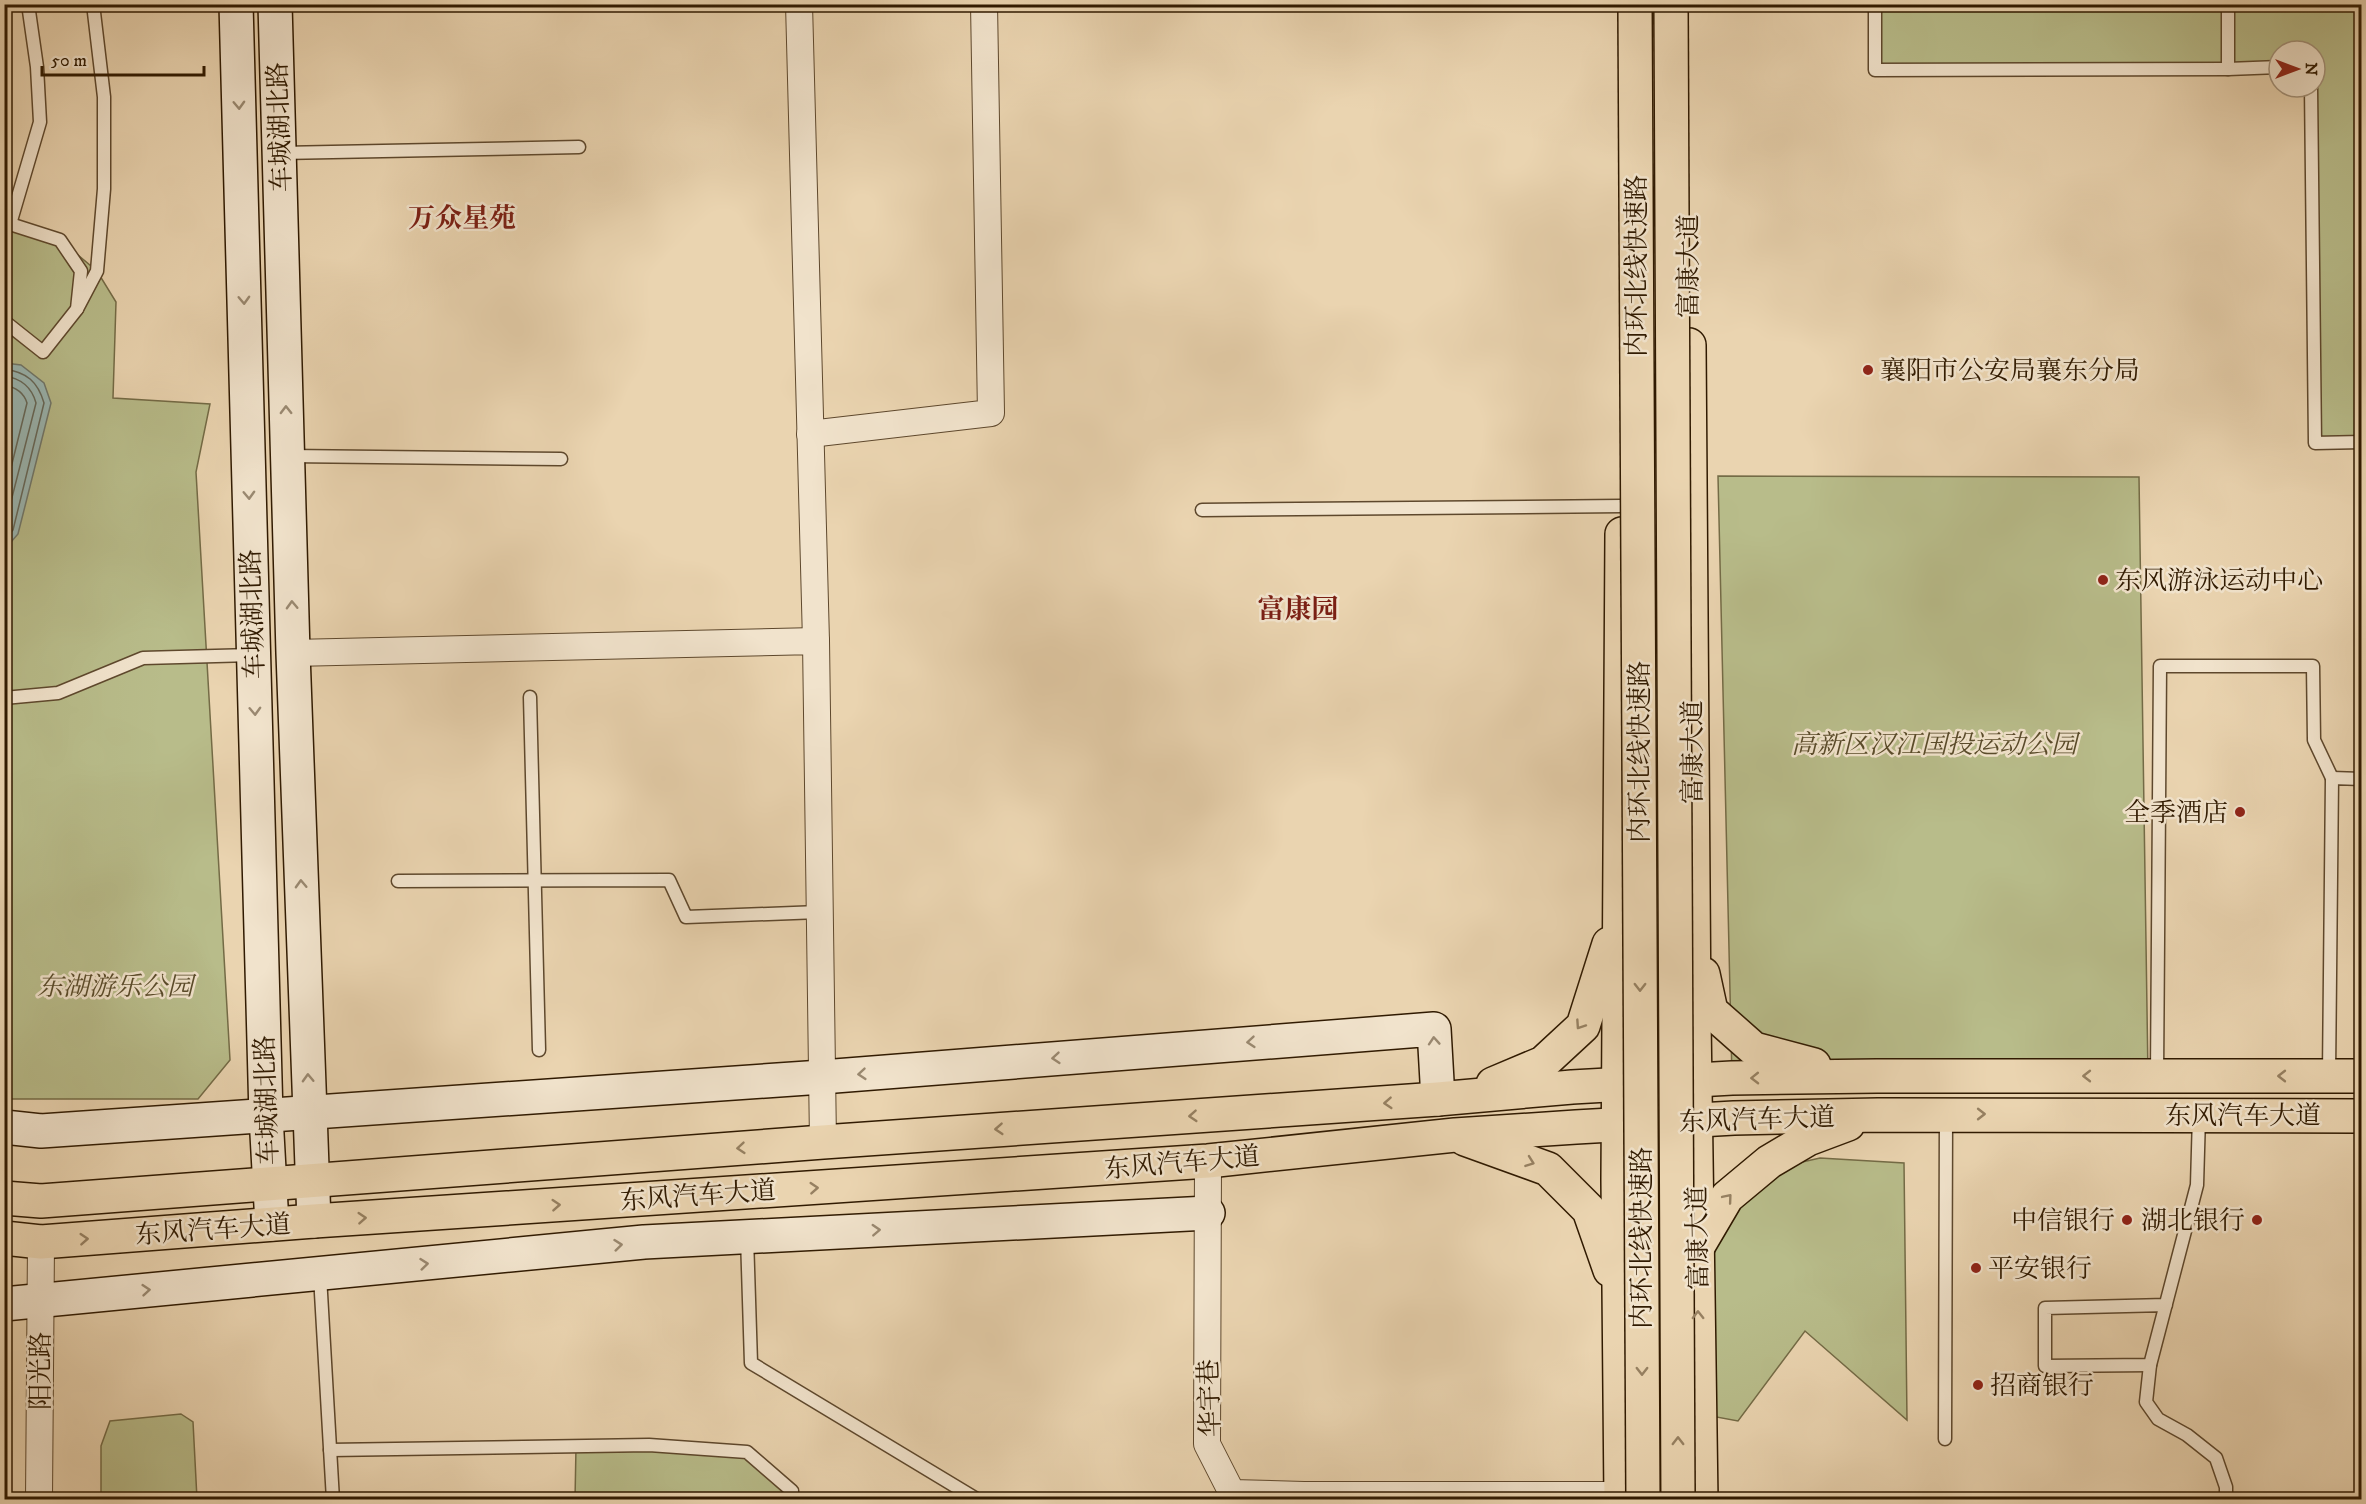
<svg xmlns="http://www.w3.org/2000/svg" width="2366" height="1504" font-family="'IM FELL DW Pica','Noto Serif SC',serif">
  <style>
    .green { fill: #b8bc8a; stroke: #746b46; stroke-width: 1.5 }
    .water { fill: #9ab7b3; stroke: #70786c; stroke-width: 1.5 }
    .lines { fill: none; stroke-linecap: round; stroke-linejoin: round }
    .shore { stroke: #65685a; stroke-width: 1.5 }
    .lane-casing { stroke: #5e482d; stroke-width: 15 }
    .street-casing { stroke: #5e482d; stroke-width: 28 }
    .secondary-casing { stroke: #301a01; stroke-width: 36 }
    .primary-casing { stroke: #301a01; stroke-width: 36 }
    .lane { stroke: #f1e3cc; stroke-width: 12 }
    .street { stroke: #f1e3cc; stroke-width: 26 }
    .secondary { stroke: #f1e3cc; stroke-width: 33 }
    .primary { stroke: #ead4b0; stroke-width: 33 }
    .highway-bridge-casing { stroke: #301a01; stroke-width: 36; stroke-linecap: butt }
    .highway-bridge { stroke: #ead4b0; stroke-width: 33 }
    .oneway { stroke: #9a8971 }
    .oneway2 { stroke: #968061 }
    .poi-dot { fill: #8f2418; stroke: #f1e3cc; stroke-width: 2 }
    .labels { text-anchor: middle; stroke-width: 5; stroke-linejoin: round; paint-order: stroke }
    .street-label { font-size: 26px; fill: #301a01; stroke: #f1e3cc }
    .poi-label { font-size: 26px; fill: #301a01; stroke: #f1e3cc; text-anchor: start }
    .park-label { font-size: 26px; font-style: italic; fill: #594b2a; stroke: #f1e3cc }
    .neighbourhood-label { font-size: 27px; font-weight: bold; fill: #7a1f14; stroke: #f1e3cc }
  </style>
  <rect width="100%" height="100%" fill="#ead4b0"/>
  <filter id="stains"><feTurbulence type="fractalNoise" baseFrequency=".00333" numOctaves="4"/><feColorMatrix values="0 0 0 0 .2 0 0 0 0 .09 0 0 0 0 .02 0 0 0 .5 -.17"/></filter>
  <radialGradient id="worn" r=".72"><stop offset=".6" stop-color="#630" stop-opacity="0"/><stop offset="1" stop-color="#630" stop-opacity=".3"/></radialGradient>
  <g class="green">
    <polygon points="1875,5 2361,5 2361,442 2315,443 2315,51 2279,51 2279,67 1875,70"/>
    <polygon points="5,221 60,240 97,271 116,302 113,398 210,404 196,472 230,1060 198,1099 5,1099"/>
    <polygon points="1718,476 2139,477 2148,1076 1732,1078"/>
    <polygon points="1820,1158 1904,1163 1907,1420 1805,1331 1738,1421 1700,1414 1712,1243 1734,1204 1776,1168"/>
    <polygon points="181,1414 193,1422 197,1499 101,1499 101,1446 110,1421"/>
    <polygon points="576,1447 747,1452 792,1500 575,1500"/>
  </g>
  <polygon class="water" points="5,363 21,365 44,383 51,403 18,534 5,549"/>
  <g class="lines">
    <g class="shore">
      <path d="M4,369C27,372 38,382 44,403L13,530L4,540"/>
      <path d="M4,376C21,378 32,388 36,403L4,529"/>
      <path d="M4,385C15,387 24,393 27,403L4,496"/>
    </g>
    <defs>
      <g id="lane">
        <polyline points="1875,4 1875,70 2228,69"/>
        <polyline points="2228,4 2228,69 2279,67"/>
        <polyline points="2311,87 2315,443 2362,442"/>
        <polyline points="281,153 579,147"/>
        <polyline points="4,217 10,224 60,240 81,271 77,309 43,352 4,321"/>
        <polyline points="10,224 40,122 37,67 28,4"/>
        <polyline points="77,309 97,271 104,189 104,97 93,4"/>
        <polyline points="289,456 561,459"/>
        <polyline points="1202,510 1622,506"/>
        <polyline points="530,697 539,1050"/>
        <polyline points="4,698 58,693 143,658 252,655"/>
        <polyline points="398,881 669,880 686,917 819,912"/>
        <polyline points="2329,1074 2332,778 2362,779"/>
        <polyline points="2157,1075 2160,666 2313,666 2314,740 2332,778"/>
        <polyline points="747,1237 751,1363 978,1500"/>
        <polyline points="320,1276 333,1500"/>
        <polyline points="2166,1305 2045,1308 2045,1366 2150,1365 2197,1185 2199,1116"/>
        <polyline points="2150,1365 2146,1402 2158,1419 2187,1435 2216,1458 2226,1487 2226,1500"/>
        <polyline points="1945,1439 1946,1115"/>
        <polyline points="330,1450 649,1445 747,1452 792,1491 792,1500"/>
      </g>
      <g id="street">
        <polyline points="799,4 816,641"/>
        <polyline points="810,434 991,413 984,4"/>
        <polyline points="293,653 816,641 823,1142"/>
        <polyline points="1208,1161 1207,1444 1232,1493 1304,1495 1621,1495"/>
        <polyline points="39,1500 41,1242"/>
      </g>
      <g id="secondary">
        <polyline points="236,4 266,1116 272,1224"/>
        <polyline points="275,4 293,653 314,1221"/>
        <polyline points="4,1127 41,1131 822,1077 1434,1029 1438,1099"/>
        <polyline points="4,1304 644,1242 1208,1213"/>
      </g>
      <g id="primary">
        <polyline points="1689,345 1694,1020 1701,1500"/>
        <polyline points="1703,974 1711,1011 1754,1049 1814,1065"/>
        <polyline points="1493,1084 1543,1063 1583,1026 1609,944"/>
        <polyline points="1465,1139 1548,1169 1589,1210 1610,1270"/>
        <polyline points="4,1198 41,1201 823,1142 1438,1099 1572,1087 1732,1078 1877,1076 2362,1076"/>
        <polyline points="4,1238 41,1242 314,1221 1208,1161 1455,1135 1576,1127 1734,1118 1878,1115 2362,1116"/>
        <polyline points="1697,1248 1727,1197 1769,1162 1808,1139 1848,1124"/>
        <polyline points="1621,1500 1618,1179 1622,534"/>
      </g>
    </defs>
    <use href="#lane" class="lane-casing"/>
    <use href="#street" class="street-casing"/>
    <use href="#secondary" class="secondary-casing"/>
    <use href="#primary" class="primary-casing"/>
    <use href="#lane" class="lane"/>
    <use href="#street" class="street"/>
    <use href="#secondary" class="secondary"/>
    <use href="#primary" class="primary"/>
    <defs>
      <g id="highway-bridge">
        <polyline points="1635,4 1643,1500"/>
        <polyline points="1671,4 1678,1500"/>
      </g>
    </defs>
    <use href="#highway-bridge" class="highway-bridge-casing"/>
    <use href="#highway-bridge" class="highway-bridge"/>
  </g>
  <defs><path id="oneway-chevron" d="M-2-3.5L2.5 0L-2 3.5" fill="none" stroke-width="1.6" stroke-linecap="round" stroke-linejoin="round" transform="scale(1.5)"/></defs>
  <g class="oneway">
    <use href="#oneway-chevron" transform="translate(239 105) rotate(88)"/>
    <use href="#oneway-chevron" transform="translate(244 300) rotate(88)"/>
    <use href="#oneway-chevron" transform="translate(286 410) rotate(-91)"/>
    <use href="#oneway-chevron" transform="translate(249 495) rotate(88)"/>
    <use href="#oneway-chevron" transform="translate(292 605) rotate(-92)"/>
    <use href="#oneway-chevron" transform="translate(255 711) rotate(88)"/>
    <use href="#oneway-chevron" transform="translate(301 884) rotate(-92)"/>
    <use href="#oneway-chevron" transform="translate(1434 1041) rotate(-94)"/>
    <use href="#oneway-chevron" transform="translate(1251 1042) rotate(175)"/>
    <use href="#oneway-chevron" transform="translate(1056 1058) rotate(175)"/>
    <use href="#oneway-chevron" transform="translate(862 1074) rotate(175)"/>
    <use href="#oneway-chevron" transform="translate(308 1078) rotate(-92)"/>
    <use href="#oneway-chevron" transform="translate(876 1230) rotate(-3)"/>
    <use href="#oneway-chevron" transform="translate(618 1245) rotate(-6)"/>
    <use href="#oneway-chevron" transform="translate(424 1264) rotate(-6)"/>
    <use href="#oneway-chevron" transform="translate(146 1290) rotate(-5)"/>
  </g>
  <g class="oneway2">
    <use href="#oneway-chevron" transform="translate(1640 987) rotate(90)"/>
    <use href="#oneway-chevron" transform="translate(1580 1025) rotate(124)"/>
    <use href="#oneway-chevron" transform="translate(2087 1076) rotate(-180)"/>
    <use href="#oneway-chevron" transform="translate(2282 1076) rotate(180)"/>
    <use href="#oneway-chevron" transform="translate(1755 1078) rotate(179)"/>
    <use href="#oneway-chevron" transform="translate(1388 1103) rotate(176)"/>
    <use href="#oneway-chevron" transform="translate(1981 1114)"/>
    <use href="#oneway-chevron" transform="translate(1193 1116) rotate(176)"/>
    <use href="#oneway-chevron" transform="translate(999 1129) rotate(176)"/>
    <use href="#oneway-chevron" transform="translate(741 1148) rotate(175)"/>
    <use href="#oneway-chevron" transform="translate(1530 1162) rotate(20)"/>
    <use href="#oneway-chevron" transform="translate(814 1188) rotate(-4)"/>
    <use href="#oneway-chevron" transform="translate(1728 1198) rotate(-50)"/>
    <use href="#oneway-chevron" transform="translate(556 1205) rotate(-4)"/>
    <use href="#oneway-chevron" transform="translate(362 1218) rotate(-4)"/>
    <use href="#oneway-chevron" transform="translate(84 1239) rotate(-4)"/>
    <use href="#oneway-chevron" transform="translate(1698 1315) rotate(-91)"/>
    <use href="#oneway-chevron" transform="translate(1642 1371) rotate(90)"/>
    <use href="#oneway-chevron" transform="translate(1678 1441) rotate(-90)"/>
  </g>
  <g class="poi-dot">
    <circle cx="1868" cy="370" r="6"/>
    <circle cx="2103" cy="580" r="6"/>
    <circle cx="2240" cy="812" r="6"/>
    <circle cx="2127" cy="1220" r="6"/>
    <circle cx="2257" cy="1220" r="6"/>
    <circle cx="1976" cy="1268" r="6"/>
    <circle cx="1978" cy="1385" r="6"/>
  </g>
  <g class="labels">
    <g class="street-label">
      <text transform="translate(279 127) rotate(-92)" y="9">车城湖北路</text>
      <text transform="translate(1636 266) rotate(-90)" y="9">内环北线快速路</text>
      <text transform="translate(1688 266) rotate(-90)" y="9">富康大道</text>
      <text transform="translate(252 614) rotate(-92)" y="9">车城湖北路</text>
      <text transform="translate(1639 752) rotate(-90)" y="9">内环北线快速路</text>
      <text transform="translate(1692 752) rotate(-90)" y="9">富康大道</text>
      <text transform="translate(266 1100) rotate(-92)" y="9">车城湖北路</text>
      <text x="2243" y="1124">东风汽车大道</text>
      <text transform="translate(1757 1119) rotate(-2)" y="9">东风汽车大道</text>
      <text transform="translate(1182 1162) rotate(-5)" y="9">东风汽车大道</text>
      <text transform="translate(698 1195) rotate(-4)" y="9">东风汽车大道</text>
      <text transform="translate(213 1229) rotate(-4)" y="9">东风汽车大道</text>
      <text transform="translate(1641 1238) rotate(-90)" y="9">内环北线快速路</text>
      <text transform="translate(1697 1238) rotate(-91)" y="9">富康大道</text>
      <text transform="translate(40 1371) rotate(-90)" y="9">阳光路</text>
      <text transform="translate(1209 1398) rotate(-92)" y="9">华宇巷</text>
    </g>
    <g class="poi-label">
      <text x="1880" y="379">襄阳市公安局襄东分局</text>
      <text x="2115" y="589">东风游泳运动中心</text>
      <text x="2228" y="821" text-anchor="end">全季酒店</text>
      <text x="2115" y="1229" text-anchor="end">中信银行</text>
      <text x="2245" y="1229" text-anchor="end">湖北银行</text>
      <text x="1988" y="1277">平安银行</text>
      <text x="1990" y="1394">招商银行</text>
    </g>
    <g class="park-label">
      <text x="1934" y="753">高新区汉江国投运动公园</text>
      <text x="115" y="995">东湖游乐公园</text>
    </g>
    <g class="neighbourhood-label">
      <text x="462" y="227">万众星苑</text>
      <text x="1298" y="618">富康园</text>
    </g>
  </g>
  <rect width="2366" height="1504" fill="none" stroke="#ead4b0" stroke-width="24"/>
  <rect x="6" y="6" width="2354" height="1492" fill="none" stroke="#301a01" stroke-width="3"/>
  <rect x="12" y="12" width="2342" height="1480" fill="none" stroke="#301a01" stroke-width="1.5"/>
  <g transform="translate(2297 69) rotate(90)"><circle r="28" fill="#f1e3cc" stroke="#a4937b" stroke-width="1.5"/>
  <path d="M0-4.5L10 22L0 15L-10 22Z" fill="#8f2418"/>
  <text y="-9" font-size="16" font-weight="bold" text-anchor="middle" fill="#301a01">N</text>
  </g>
  <path d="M42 66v9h162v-9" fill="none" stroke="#301a01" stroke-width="3"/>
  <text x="51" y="66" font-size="18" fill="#301a01" stroke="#f1e3cc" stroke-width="4.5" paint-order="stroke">50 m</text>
  <rect width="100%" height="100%" filter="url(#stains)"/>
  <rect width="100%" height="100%" fill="url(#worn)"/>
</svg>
